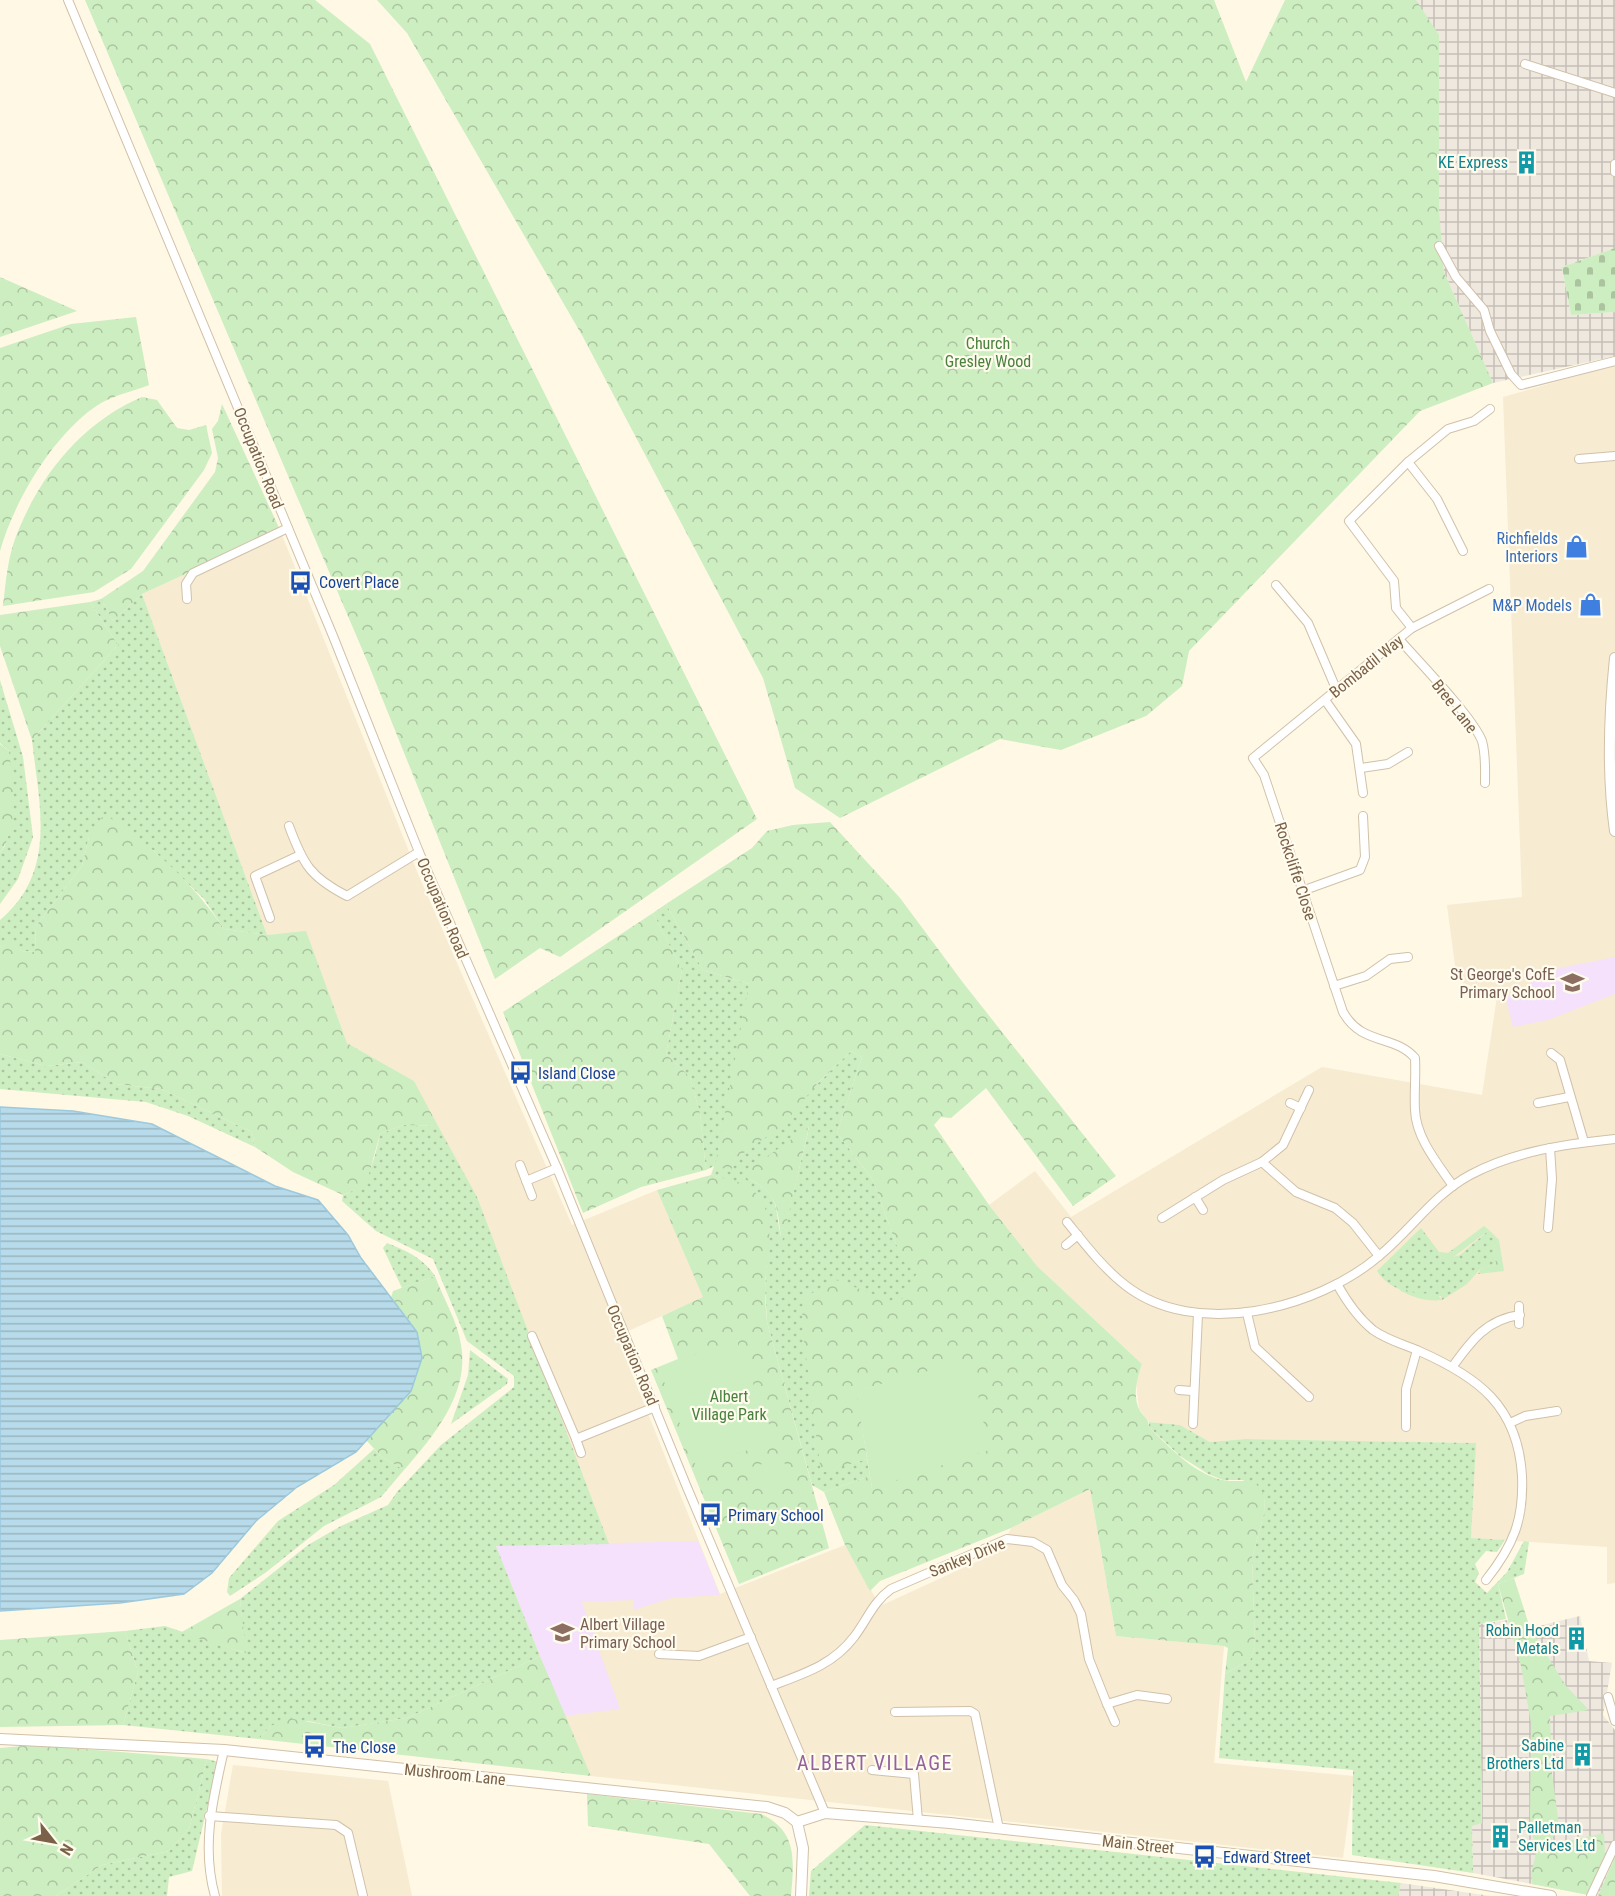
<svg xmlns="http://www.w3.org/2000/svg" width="1615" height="1896" font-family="'Roboto Condensed',sans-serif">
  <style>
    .residential { fill: #f7ebd2 }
    .industrial { fill: url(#industrial-grid) }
    .education { fill: #f5e1fb }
    .grass { fill: url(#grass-dots); fill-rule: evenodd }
    .forest { fill: url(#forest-crowns) }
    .cemetery { fill: url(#cemetery-stones) }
    .garden { fill: #cceec1 }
    .water { fill: url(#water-rules); stroke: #9cc9dd; stroke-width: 1.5 }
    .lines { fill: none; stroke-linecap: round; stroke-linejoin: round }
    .minor-casing { stroke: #d1c1a9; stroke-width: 10 }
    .tertiary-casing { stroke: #d1c1a9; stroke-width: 12 }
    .minor { stroke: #fff; stroke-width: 8 }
    .tertiary { stroke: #fff; stroke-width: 10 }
    .labels { text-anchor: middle; stroke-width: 4.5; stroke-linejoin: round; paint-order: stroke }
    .culture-label { font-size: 16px; fill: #0d838f; stroke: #fffbed; text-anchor: end }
    .park-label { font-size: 16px; fill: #47813d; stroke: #fffbed }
    .street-label { font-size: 16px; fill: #7a6147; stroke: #fffbed }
    .shop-label { font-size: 16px; fill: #366cbe; stroke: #fffbed; text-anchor: end }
    .transit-label { font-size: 16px; fill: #164399; stroke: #fffbed; text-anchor: start }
    .education-label { font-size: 16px; fill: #785e54; stroke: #fffbed; text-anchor: end }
    .quarter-label { font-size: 20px; letter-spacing: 1.5px; fill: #93629e; stroke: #fffbed }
  </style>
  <defs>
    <pattern id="industrial-grid" width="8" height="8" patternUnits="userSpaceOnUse" patternTransform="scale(1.5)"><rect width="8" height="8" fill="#eee8df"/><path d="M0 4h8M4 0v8" fill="none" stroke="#c6bfb7"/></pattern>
    <pattern id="grass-dots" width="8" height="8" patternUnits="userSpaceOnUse" patternTransform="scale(1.5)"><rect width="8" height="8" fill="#cceec1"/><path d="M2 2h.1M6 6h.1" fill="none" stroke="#abc49f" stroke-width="1.8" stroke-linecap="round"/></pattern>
    <pattern id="forest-crowns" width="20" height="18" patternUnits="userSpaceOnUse" patternTransform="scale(1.5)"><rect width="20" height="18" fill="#cceec1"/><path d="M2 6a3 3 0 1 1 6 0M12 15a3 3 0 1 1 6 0" fill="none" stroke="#abc49f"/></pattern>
    <pattern id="cemetery-stones" width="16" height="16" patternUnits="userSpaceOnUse" patternTransform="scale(1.5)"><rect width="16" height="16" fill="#cceec1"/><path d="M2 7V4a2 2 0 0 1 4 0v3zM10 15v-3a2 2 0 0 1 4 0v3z" fill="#abc49f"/></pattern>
    <pattern id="water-rules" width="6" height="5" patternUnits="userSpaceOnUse" patternTransform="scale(1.5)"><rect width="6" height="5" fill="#b7dbea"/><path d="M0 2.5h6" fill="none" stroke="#9ab5bf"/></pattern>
  </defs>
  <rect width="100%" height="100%" fill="#fef8e4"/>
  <g class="residential">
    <polygon points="1615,365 1615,1583 1607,1584 1607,1547 1471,1538 1475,1443 1245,1439 1210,1442 1180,1425 1149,1422 1139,1409 1136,1382 1142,1364 1037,1266 989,1205 1035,1171 1071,1217 1322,1067 1482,1095 1497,997 1457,980 1447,905 1522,897 1503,397"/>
    <polygon points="280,530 418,874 572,1225 657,1190 704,1297 617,1336 720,1594 845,1545 880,1606 1000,1551 1011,1528 1090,1489 1116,1636 1224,1646 1214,1763 1354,1776 1343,1858 591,1776 564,1716 496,1546 609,1544 414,1081 347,1043 306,932 267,935 142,594"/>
    <polygon points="233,1765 388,1781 412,1896 222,1896 221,1834"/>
  </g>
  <g class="industrial">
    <polygon points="1416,0 1615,0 1615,248 1562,267 1571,315 1615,312 1615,356 1493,383 1444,272"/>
    <polygon points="1580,1616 1589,1661 1612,1663 1603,1715 1615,1730 1615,1857 1598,1896 1473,1873 1472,1825 1482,1823 1479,1624 1514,1619 1530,1628"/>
    <polygon points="1401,1883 1491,1896 1398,1896"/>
  </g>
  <g class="education">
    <polygon points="1615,957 1615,994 1548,1020 1513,1027 1505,996 1533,992 1530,974"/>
    <polygon points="698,1541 720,1595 671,1598 634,1610 633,1600 582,1602 620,1709 564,1716 496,1546"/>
  </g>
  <g class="grass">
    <path d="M142,594L267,935L224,929L204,899L153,850L89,837L82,866L36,926L35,952L21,951L9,942L0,948V920C58,871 39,805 32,740L118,645L90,602L101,599L113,621Z"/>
    <polygon points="0,680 23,757 33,837 18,879 0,904 0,853 5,846 9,751 0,743"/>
    <path d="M666,904L703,970L749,984L735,1159L758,1142L851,1051L862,1057L837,1133L873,1180L896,1244L918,1273L900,1305L836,1281L821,1472L867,1459L870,1476L824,1492L812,1485L767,1322L765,1288L769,1230L743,1185L711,1175L714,1166L706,1170L700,1113L690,1077L666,1054L682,970L653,913ZM809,1127V1128L782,1240C773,1207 783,1195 747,1178Z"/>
    <polygon points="0,1054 46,1066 82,1062 116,1084 161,1089 252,1132 255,1147 188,1116 146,1102 0,1089"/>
    <path d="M403,1125L438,1126L477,1197L609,1544L496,1546L540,1656L407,1718L342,1728L308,1721L271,1726L259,1739L123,1725L138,1672L125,1631L165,1626L245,1653L240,1599L308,1545L341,1526L388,1505L397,1492L441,1445L514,1387V1376L467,1341L433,1259L376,1231L342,1201L343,1195C369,1187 375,1158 380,1134Z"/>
    <path d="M1421,1228L1439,1252L1441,1260L1460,1255L1489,1230L1499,1240L1494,1246L1496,1265L1481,1268L1467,1284L1442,1300L1441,1296C1417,1294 1391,1293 1377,1271Z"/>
    <path d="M387,1243C407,1251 423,1258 435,1276L402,1288L383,1248Z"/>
    <polygon points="470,1350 508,1379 507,1384 451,1424 468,1375"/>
    <polygon points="1149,1422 1180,1425 1210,1442 1245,1439 1476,1443 1471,1538 1505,1540 1497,1552 1486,1551 1475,1564 1479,1573 1475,1582 1487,1593 1507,1572 1524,1541 1529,1542 1524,1574 1498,1584 1506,1619 1479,1624 1482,1823 1472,1826 1473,1873 1352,1855 1353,1770 1219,1758 1225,1674 1250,1660 1255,1648 1252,1558 1264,1513 1265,1497 1243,1480 1223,1480 1208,1474 1180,1456 1149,1427"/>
    <polygon points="374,1449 382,1457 404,1470 381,1497 324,1526 265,1573 230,1596 227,1592 229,1578 278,1521 334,1485"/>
    <polygon points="207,1759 218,1762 192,1871 169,1877 167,1896 56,1896 102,1865 169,1851 189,1829"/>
    <polygon points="865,1825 1401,1883 1398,1896 809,1896 811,1871"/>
  </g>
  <g class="forest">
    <polygon points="85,0 315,0 370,44 757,819 560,957 540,948 495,979 368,663"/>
    <polygon points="377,0 1214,0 1246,82 1285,0 1416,0 1439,35 1439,211 1444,272 1493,383 1420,411 1189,651 1182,686 1146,716 1061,750 1000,739 840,818 795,788 763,678 583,337 407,33"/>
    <polygon points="0,277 77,311 0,337"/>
    <path d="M136,317L149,385C134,391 115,395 101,403C55,431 14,501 0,551V348L71,324Z"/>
    <path d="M142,397L157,400L177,428L189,430L206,425L212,453L204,470L131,569L94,592L3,606C6,580 8,553 19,529C43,471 85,421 142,397Z"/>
    <polygon points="222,404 280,530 142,594 113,621 101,599 143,571 215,472 218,458 212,429 218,421"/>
    <polygon points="90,602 118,645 32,740 0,646 0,615"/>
    <path d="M0,744L9,751C13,784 20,824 0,853Z"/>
    <path d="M104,814C151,844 193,883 224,929L267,935L306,931L347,1043L414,1081L438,1126L403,1125L380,1134L366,1185L343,1195L293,1172L255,1147L252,1132L161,1089L116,1084L82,1062L46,1066L0,1054V948L9,941L21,951L35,952L36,926L82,866L89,837Z"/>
    <path d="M830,822L900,898L964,984L1116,1176L1073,1206L986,1088L951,1118L941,1117L934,1125L989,1205L1037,1266L1142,1364C1137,1378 1132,1397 1140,1411C1144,1417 1149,1419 1149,1427C1169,1447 1193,1473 1222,1480C1232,1482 1244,1480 1255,1482L1265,1497L1264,1513L1252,1558L1255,1648L1250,1660L1225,1674L1228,1648L1224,1646L1116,1636L1090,1489L1011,1528L880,1581L870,1591L845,1545L824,1492L870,1476L872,1488L971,1360L857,1391L867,1459L821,1473L802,1325L803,1298L836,1280L899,1304L917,1273L896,1244L873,1180L837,1133L862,1057L851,1051L817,1084L783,1125L735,1159L731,1170L715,1166L749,984L703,970L666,904L752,848L767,831L793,825Z"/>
    <polygon points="653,913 682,970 666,1054 690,1077 700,1113 706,1170 641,1187 583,1213 503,1012"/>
    <path d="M809,1127L782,1242C776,1208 781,1194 747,1178L749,1169Z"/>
    <path d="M711,1175C724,1179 744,1181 754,1191C780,1217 765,1259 765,1290C765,1300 766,1311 767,1322L829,1548L739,1584L651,1370L678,1359L662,1316L703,1297L657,1190Z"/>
    <polygon points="1484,1226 1489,1230 1447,1262 1441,1260 1439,1252 1448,1253"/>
    <polygon points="1499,1240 1504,1271 1478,1274 1481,1268 1496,1265 1494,1246"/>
    <path d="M435,1276C443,1298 458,1322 461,1345C470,1393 433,1437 404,1470L382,1457L366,1440L387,1416L417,1332L391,1298L393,1291Z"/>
    <path d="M1404,1289L1415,1293L1437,1294L1442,1300C1426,1302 1413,1297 1399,1290Z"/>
    <polygon points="1514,1578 1530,1628 1566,1686 1589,1710 1550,1716 1552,1774 1559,1825 1552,1839 1560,1843 1604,1833 1605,1855 1588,1895 1532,1884 1531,1873 1536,1854 1530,1818 1531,1723 1521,1666 1498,1584"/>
    <polygon points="240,1599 246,1653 180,1633"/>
    <polygon points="125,1631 138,1672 123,1725 0,1727 0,1640"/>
    <polygon points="540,1656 591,1776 259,1739 271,1726 288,1718 342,1728 407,1718"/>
    <polygon points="34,1745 207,1759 189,1829 169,1851 102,1865 56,1896 0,1896 0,1748"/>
    <path d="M587,1794L761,1814C798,1831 794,1861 791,1896H750L709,1844L588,1826Z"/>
    <polygon points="1615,1857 1615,1896 1598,1896"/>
  </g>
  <polygon class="cemetery" points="1615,248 1615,312 1571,315 1562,267"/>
  <g class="garden">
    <polygon points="736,1339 775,1440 697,1469 659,1368"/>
    <polygon points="971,1359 989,1450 872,1488 856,1391"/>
    <polygon points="783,1458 789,1478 754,1488 748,1468"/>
  </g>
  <polygon class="water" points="0,1107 73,1111 152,1124 275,1186 318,1200 348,1235 361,1258 417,1332 422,1358 411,1391 356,1452 297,1487 256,1521 212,1573 184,1594 120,1603 0,1611"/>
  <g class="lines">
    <defs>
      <g id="minor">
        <polyline points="68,0 333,636 419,852 557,1168 686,1485 825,1813"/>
        <polyline points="1525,64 1615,93"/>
        <polyline points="1615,164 1615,172"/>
        <polyline points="1439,246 1456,277 1484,310 1490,331 1511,374 1521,385 1615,361"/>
        <polyline points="1579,459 1615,456"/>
        <polyline points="1408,462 1437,499 1463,551"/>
        <polyline points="1276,585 1308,623 1337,691"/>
        <polyline points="187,599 186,584 193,573 288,528"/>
        <polyline points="1412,628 1396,608 1394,581 1349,521 1408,462 1448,429 1474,421 1490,409"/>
        <path d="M1399,639C1419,662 1472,716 1482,741C1486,755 1485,769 1485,783"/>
        <polyline points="1325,700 1356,744 1363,793"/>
        <polyline points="1361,768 1388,764 1408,752"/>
        <path d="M289,826C303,864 310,877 347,896L419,852"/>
        <polyline points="1302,891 1360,870 1365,857 1363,816"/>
        <polyline points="270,918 255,876 300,855"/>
        <polyline points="1334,986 1366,976 1390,959 1408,957"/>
        <polyline points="1551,1053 1560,1060 1584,1142"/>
        <polyline points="1290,1103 1301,1108"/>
        <polyline points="1538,1103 1569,1097"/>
        <polyline points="1262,1162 1296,1192 1335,1208 1353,1223 1379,1256"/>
        <polyline points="520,1165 532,1196"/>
        <polyline points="526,1181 557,1168"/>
        <path d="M1453,1186C1438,1164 1416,1138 1415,1110C1414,1093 1416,1076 1415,1058C1394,1034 1362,1046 1343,1012L1264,775L1253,758L1412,628L1489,589"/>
        <polyline points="1195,1197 1203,1210"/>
        <polyline points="1162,1218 1223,1180 1262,1162 1283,1145 1309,1090"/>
        <path d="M1067,1222C1084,1243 1103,1268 1125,1285C1195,1340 1317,1309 1379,1256C1411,1230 1433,1195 1470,1175C1515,1151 1566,1144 1615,1139"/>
        <polyline points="1548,1228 1552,1179 1550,1148"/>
        <polyline points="1066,1245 1078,1235"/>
        <path d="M1337,1284C1347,1302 1357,1317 1373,1330C1387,1340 1403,1344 1419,1351C1478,1377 1518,1406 1522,1476C1524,1520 1513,1546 1486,1580"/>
        <polyline points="1247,1313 1255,1347 1309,1397"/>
        <polyline points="1519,1324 1519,1306"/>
        <polyline points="532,1336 576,1439 655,1407"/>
        <path d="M1453,1366C1471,1341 1487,1319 1520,1315"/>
        <polyline points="1179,1390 1192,1391"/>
        <polyline points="1510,1423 1525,1416 1557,1411"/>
        <polyline points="1193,1424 1198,1314"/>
        <polyline points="1406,1427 1406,1389 1417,1350"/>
        <polyline points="576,1439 581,1453"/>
        <polyline points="659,1654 699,1656 751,1637"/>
        <path d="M771,1686C803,1674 833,1665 854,1637C867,1620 873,1602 891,1589L1007,1539L1033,1542L1047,1550L1062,1585L1074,1600L1081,1614L1089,1659L1107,1704L1137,1695L1167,1699"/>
        <polyline points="1608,1697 1615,1721"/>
        <polyline points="1107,1704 1115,1722"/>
        <polyline points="895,1712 970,1711 975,1714 999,1829"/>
        <polyline points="872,1770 914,1774 918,1820"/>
        <polyline points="209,1816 336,1825 348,1833 363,1896"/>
        <path d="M215,1896C201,1847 213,1798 224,1750"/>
        <polyline points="1591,1896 1615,1845"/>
      </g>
      <g id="tertiary">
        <path d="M1615,658C1609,716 1607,774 1615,831"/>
        <polyline points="0,1739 224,1750 767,1807 785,1813 797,1822"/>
        <polyline points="797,1822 825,1813 950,1823 1434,1876 1551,1896"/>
        <polyline points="797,1822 803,1848 801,1896"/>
      </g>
    </defs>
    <use href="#minor" class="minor-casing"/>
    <use href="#tertiary" class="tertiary-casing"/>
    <use href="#minor" class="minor"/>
    <use href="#tertiary" class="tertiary"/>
  </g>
  <defs>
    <symbol id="building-bare" viewBox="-9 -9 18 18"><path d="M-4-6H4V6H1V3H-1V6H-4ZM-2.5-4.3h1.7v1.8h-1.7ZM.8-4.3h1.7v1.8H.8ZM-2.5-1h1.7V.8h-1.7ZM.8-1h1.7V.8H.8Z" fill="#0f9aa8" stroke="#fffbed" stroke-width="2.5" paint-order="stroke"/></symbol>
    <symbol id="shop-bare" viewBox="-9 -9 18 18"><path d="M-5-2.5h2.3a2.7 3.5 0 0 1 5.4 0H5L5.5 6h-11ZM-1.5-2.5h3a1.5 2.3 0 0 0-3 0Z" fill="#3f7fe0" stroke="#fffbed" stroke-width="2.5" paint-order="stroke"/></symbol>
    <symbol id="bus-bare" viewBox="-9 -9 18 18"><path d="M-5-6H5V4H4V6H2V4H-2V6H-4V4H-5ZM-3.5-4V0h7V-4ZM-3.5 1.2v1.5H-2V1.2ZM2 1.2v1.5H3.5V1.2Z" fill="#1a4fb4" stroke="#fffbed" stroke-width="2.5" paint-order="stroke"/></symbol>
    <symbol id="school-bare" viewBox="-9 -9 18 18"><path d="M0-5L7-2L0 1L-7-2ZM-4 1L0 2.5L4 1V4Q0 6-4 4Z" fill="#8d6e63" stroke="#fffbed" stroke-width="2.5" paint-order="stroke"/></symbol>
  </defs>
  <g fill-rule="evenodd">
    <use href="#building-bare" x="1510" y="146" width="33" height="33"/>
    <use href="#shop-bare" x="1560" y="530" width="33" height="33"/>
    <use href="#bus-bare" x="284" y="566" width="33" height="33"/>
    <use href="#shop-bare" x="1574" y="588" width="33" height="33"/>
    <use href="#school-bare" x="1556" y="966" width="33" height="33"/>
    <use href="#bus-bare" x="504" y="1056" width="33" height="33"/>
    <use href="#bus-bare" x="694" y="1498" width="33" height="33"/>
    <use href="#school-bare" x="546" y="1616" width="33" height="33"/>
    <use href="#building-bare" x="1560" y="1622" width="33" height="33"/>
    <use href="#bus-bare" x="298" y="1730" width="33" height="33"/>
    <use href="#building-bare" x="1566" y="1738" width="33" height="33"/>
    <use href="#building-bare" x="1484" y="1820" width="33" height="33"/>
    <use href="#bus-bare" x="1188" y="1840" width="33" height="33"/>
  </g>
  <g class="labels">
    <g class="culture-label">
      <text x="1508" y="168">KE Express</text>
      <text x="1559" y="1636">Robin Hood<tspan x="1559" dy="18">Metals</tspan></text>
      <text x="1564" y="1751">Sabine<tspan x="1564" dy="18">Brothers Ltd</tspan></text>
      <text x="1518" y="1833" text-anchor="start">Palletman<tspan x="1518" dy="18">Services Ltd</tspan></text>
    </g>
    <g class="park-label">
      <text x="988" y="349">Church<tspan x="988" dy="18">Gresley Wood</tspan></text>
      <text x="729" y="1402">Albert<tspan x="729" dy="18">Village Park</tspan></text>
    </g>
    <g class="street-label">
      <text transform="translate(259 458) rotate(68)" y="6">Occupation Road</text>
      <text transform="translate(1366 666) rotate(-39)" y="6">Bombadil Way</text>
      <text transform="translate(1455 706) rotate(52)" y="6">Bree Lane</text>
      <text transform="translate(1296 871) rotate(72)" y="6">Rockcliffe Close</text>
      <text transform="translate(443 908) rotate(67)" y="6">Occupation Road</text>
      <text transform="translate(633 1355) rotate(67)" y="6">Occupation Road</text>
      <text transform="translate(967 1557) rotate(-22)" y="6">Sankey Drive</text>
      <text transform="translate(455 1774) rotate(6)" y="6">Mushroom Lane</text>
      <text transform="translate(1138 1844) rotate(6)" y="6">Main Street</text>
    </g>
    <g class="shop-label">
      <text x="1558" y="544">Richfields<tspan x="1558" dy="18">Interiors</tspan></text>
      <text x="1572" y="611">M&amp;P Models</text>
    </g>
    <g class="transit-label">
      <text x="319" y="588">Covert Place</text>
      <text x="538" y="1079">Island Close</text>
      <text x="728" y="1521">Primary School</text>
      <text x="333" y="1753">The Close</text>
      <text x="1223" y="1863">Edward Street</text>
    </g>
    <g class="education-label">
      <text x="1555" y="980">St George's CofE<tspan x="1555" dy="18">Primary School</tspan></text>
      <text x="580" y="1630" text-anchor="start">Albert Village<tspan x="580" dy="18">Primary School</tspan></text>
    </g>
    <g class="quarter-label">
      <text x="875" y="1770">ALBERT VILLAGE</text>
    </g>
  </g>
  <g transform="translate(54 1842) rotate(121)" stroke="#fffbed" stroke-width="4.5" paint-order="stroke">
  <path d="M0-4.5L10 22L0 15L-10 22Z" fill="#7a6147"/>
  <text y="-9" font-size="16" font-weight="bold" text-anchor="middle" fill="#7a6147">N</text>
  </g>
</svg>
